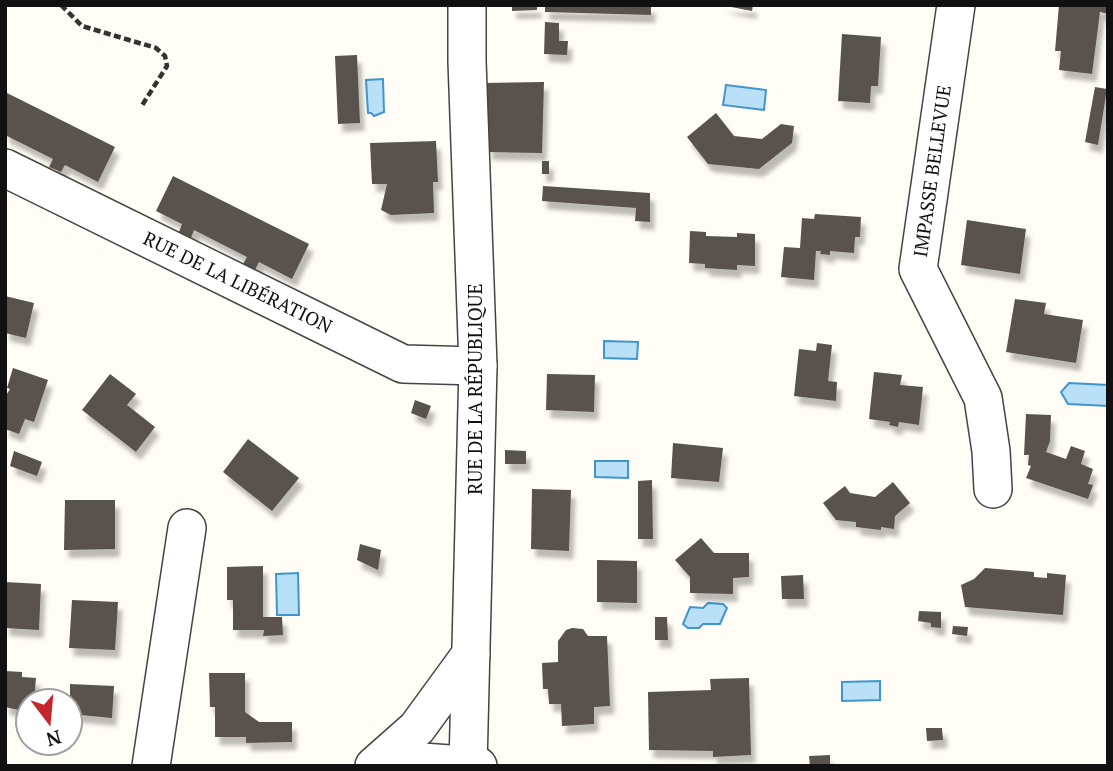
<svg xmlns="http://www.w3.org/2000/svg" width="1113" height="771" font-family="'PT Serif',serif">
  <style>
    .water { fill: #b9e0f7; stroke: #3f96cf; stroke-width: 2 }
    .building { fill: #5a524d; filter: url(#shadow) }
    .lines { fill: none; stroke-linecap: round; stroke-linejoin: round }
    .minor-casing { stroke: #444; stroke-width: 40 }
    .path { stroke: #333; stroke-width: 4.5; stroke-dasharray: 7 3.5; stroke-linecap: butt }
    .minor { stroke: #fff; stroke-width: 37 }
    .labels { text-anchor: middle; stroke-width: 7; stroke-linejoin: round; paint-order: stroke }
    .street-label { font-size: 19px; fill: #111; stroke: #fff }
  </style>
  <defs>
    <filter id="shadow"><feDropShadow dx="4.5" dy="8" stdDeviation="2" flood-color="#0004"/></filter>
  </defs>
  <rect width="100%" height="100%" fill="#fffdf5"/>
  <g class="water">
    <polygon points="383,79 384,112 374,116 371,113 368,113 366,80"/>
    <polygon points="726,85 766,90 764,110 723,105"/>
    <polygon points="604,341 638,342 637,359 604,358"/>
    <polygon points="1069,383 1108,385 1108,406 1068,404 1061,392"/>
    <polygon points="595,461 628,461 628,478 595,477"/>
    <polygon points="298,573 299,615 277,615 276,574"/>
    <polygon points="708,603 723,604 727,608 720,624 703,624 699,628 688,628 683,624 690,607 703,608"/>
    <polygon points="880,681 880,700 842,701 842,682"/>
  </g>
  <g class="building">
    <polygon points="512,5 537,5 537,10 512,11"/>
    <polygon points="545,5 651,5 651,15 545,12"/>
    <polygon points="721,5 753,5 752,11"/>
    <polygon points="1059,5 1108,5 1108,14 1100,12 1092,74 1059,70 1061,51 1055,51"/>
    <polygon points="545,22 559,23 559,41 568,41 567,55 544,54"/>
    <polygon points="842,34 881,37 878,86 871,86 870,103 838,101"/>
    <polygon points="357,55 360,123 338,124 335,56"/>
    <polygon points="544,82 542,153 488,152 484,83"/>
    <polygon points="1095,87 1107,89 1098,145 1085,142"/>
    <polygon points="5,92 115,147 98,182 65,165 61,172 49,167 53,159 5,135"/>
    <polygon points="716,113 734,136 762,139 781,124 794,126 792,143 759,169 708,164 687,137"/>
    <polygon points="436,141 438,182 433,182 434,213 391,215 381,210 387,184 372,184 370,143"/>
    <rect x="542" y="161" width="7" height="13"/>
    <polygon points="173,176 309,244 292,279 259,262 255,270 243,264 247,257 194,230 191,238 179,232 182,224 156,211"/>
    <polygon points="543,186 650,193 650,222 635,221 636,208 542,201"/>
    <polygon points="815,214 861,217 860,237 855,237 854,253 830,251 830,255 820,254 821,251 816,251 814,280 781,277 784,247 800,248 802,218 814,219"/>
    <polygon points="967,220 1026,229 1020,274 961,265"/>
    <polygon points="690,231 706,232 706,236 737,237 737,233 755,234 755,266 737,265 737,270 705,268 705,264 689,263"/>
    <polygon points="5,296 34,303 26,338 5,333"/>
    <polygon points="1015,299 1046,303 1044,314 1083,320 1076,363 1006,352"/>
    <polygon points="817,343 832,345 828,381 837,382 836,401 794,396 799,349 816,351"/>
    <polygon points="13,368 48,380 34,422 25,419 19,434 5,429 5,397 10,389 7,388"/>
    <polygon points="874,372 902,375 900,385 923,387 919,425 899,422 898,427 889,425 890,422 869,419"/>
    <polygon points="110,374 136,394 127,405 155,427 136,452 82,410"/>
    <polygon points="547,374 595,375 594,412 546,410"/>
    <polygon points="415,400 431,406 426,419 411,413"/>
    <polygon points="1026,414 1051,415 1050,441 1046,452 1066,459 1071,446 1085,451 1081,464 1093,469 1088,484 1093,485 1088,499 1026,478 1031,466 1028,465 1029,455 1024,455"/>
    <polygon points="248,439 299,478 272,511 223,472"/>
    <polygon points="673,443 723,448 719,482 671,478"/>
    <polygon points="505,450 526,451 526,464 505,464"/>
    <polygon points="14,451 42,462 37,476 10,466"/>
    <polygon points="652,480 653,539 638,539 638,481"/>
    <polygon points="893,482 910,503 895,516 894,529 881,527 881,530 856,527 856,522 836,520 823,503 845,486 850,493 875,497"/>
    <polygon points="532,489 571,490 569,551 531,549"/>
    <polygon points="65,500 115,500 115,549 64,550"/>
    <polygon points="701,538 714,553 749,553 749,577 733,578 733,594 690,593 690,577 675,560"/>
    <polygon points="360,544 381,550 378,570 357,560"/>
    <polygon points="597,560 637,561 637,603 597,602"/>
    <polygon points="263,566 263,617 282,617 283,635 263,636 264,630 233,630 233,600 227,600 227,567"/>
    <polygon points="985,568 1034,572 1034,577 1047,578 1047,573 1066,575 1063,615 965,607 961,585 974,579"/>
    <polygon points="803,575 804,599 782,599 781,576"/>
    <polygon points="5,582 41,584 39,630 5,628"/>
    <polygon points="72,600 118,602 115,650 69,648"/>
    <polygon points="919,611 941,612 941,628 931,627 931,623 918,621"/>
    <polygon points="655,617 667,617 668,640 655,640"/>
    <polygon points="953,626 968,627 967,636 952,634"/>
    <polygon points="572,628 583,629 588,636 607,636 610,706 594,707 594,724 562,726 561,704 549,704 548,689 543,689 542,663 558,662 558,641 566,630"/>
    <polygon points="5,671 22,672 22,677 36,678 34,701 28,701 28,712 5,707"/>
    <polygon points="209,673 245,673 245,712 259,722 292,722 292,742 246,743 246,737 215,737 215,707 210,707"/>
    <polygon points="749,678 751,755 713,757 713,751 649,750 648,692 711,690 710,679"/>
    <polygon points="70,684 114,686 112,718 70,714"/>
    <polygon points="926,728 942,728 943,740 927,741"/>
    <polygon points="830,755 830,766 810,766 809,756"/>
  </g>
  <g class="lines">
    <defs>
      <g id="minor">
        <polyline points="467,5 467,61 478,366 468,766"/>
        <polyline points="956,5 918,269 983,398 991,451 993,489"/>
        <polyline points="5,168 403,364 478,366"/>
        <polyline points="151,766 187,528"/>
        <polyline points="374,766 417,728 471,654"/>
        <polyline points="384,766 422,762 478,766"/>
      </g>
    </defs>
    <use href="#minor" class="minor-casing"/>
    <polyline class="path" points="61,5 82,26 156,48 165,56 167,66 141,107"/>
    <use href="#minor" class="minor"/>
  </g>
  <g class="labels">
    <g class="street-label">
      <text transform="translate(932 171) rotate(-82)" y="7">IMPASSE BELLEVUE</text>
      <text transform="translate(238 282) rotate(26)" y="7">RUE DE LA LIBÉRATION</text>
      <text transform="translate(475 389) rotate(-90)" y="7">RUE DE LA RÉPUBLIQUE</text>
    </g>
  </g>
  <rect width="1113" height="771" fill="none" stroke="#111111" stroke-width="14"/>
  <g transform="translate(49 722) rotate(164)"><circle r="33" fill="#ffffff" stroke="#a0a0a0" stroke-width="2"/>
  <path d="M0-5L12 26L0 18L-12 26Z" fill="#c4262e"/>
  <text y="-10" font-size="19" font-weight="bold" text-anchor="middle" fill="#111111">N</text>
  </g>
</svg>
